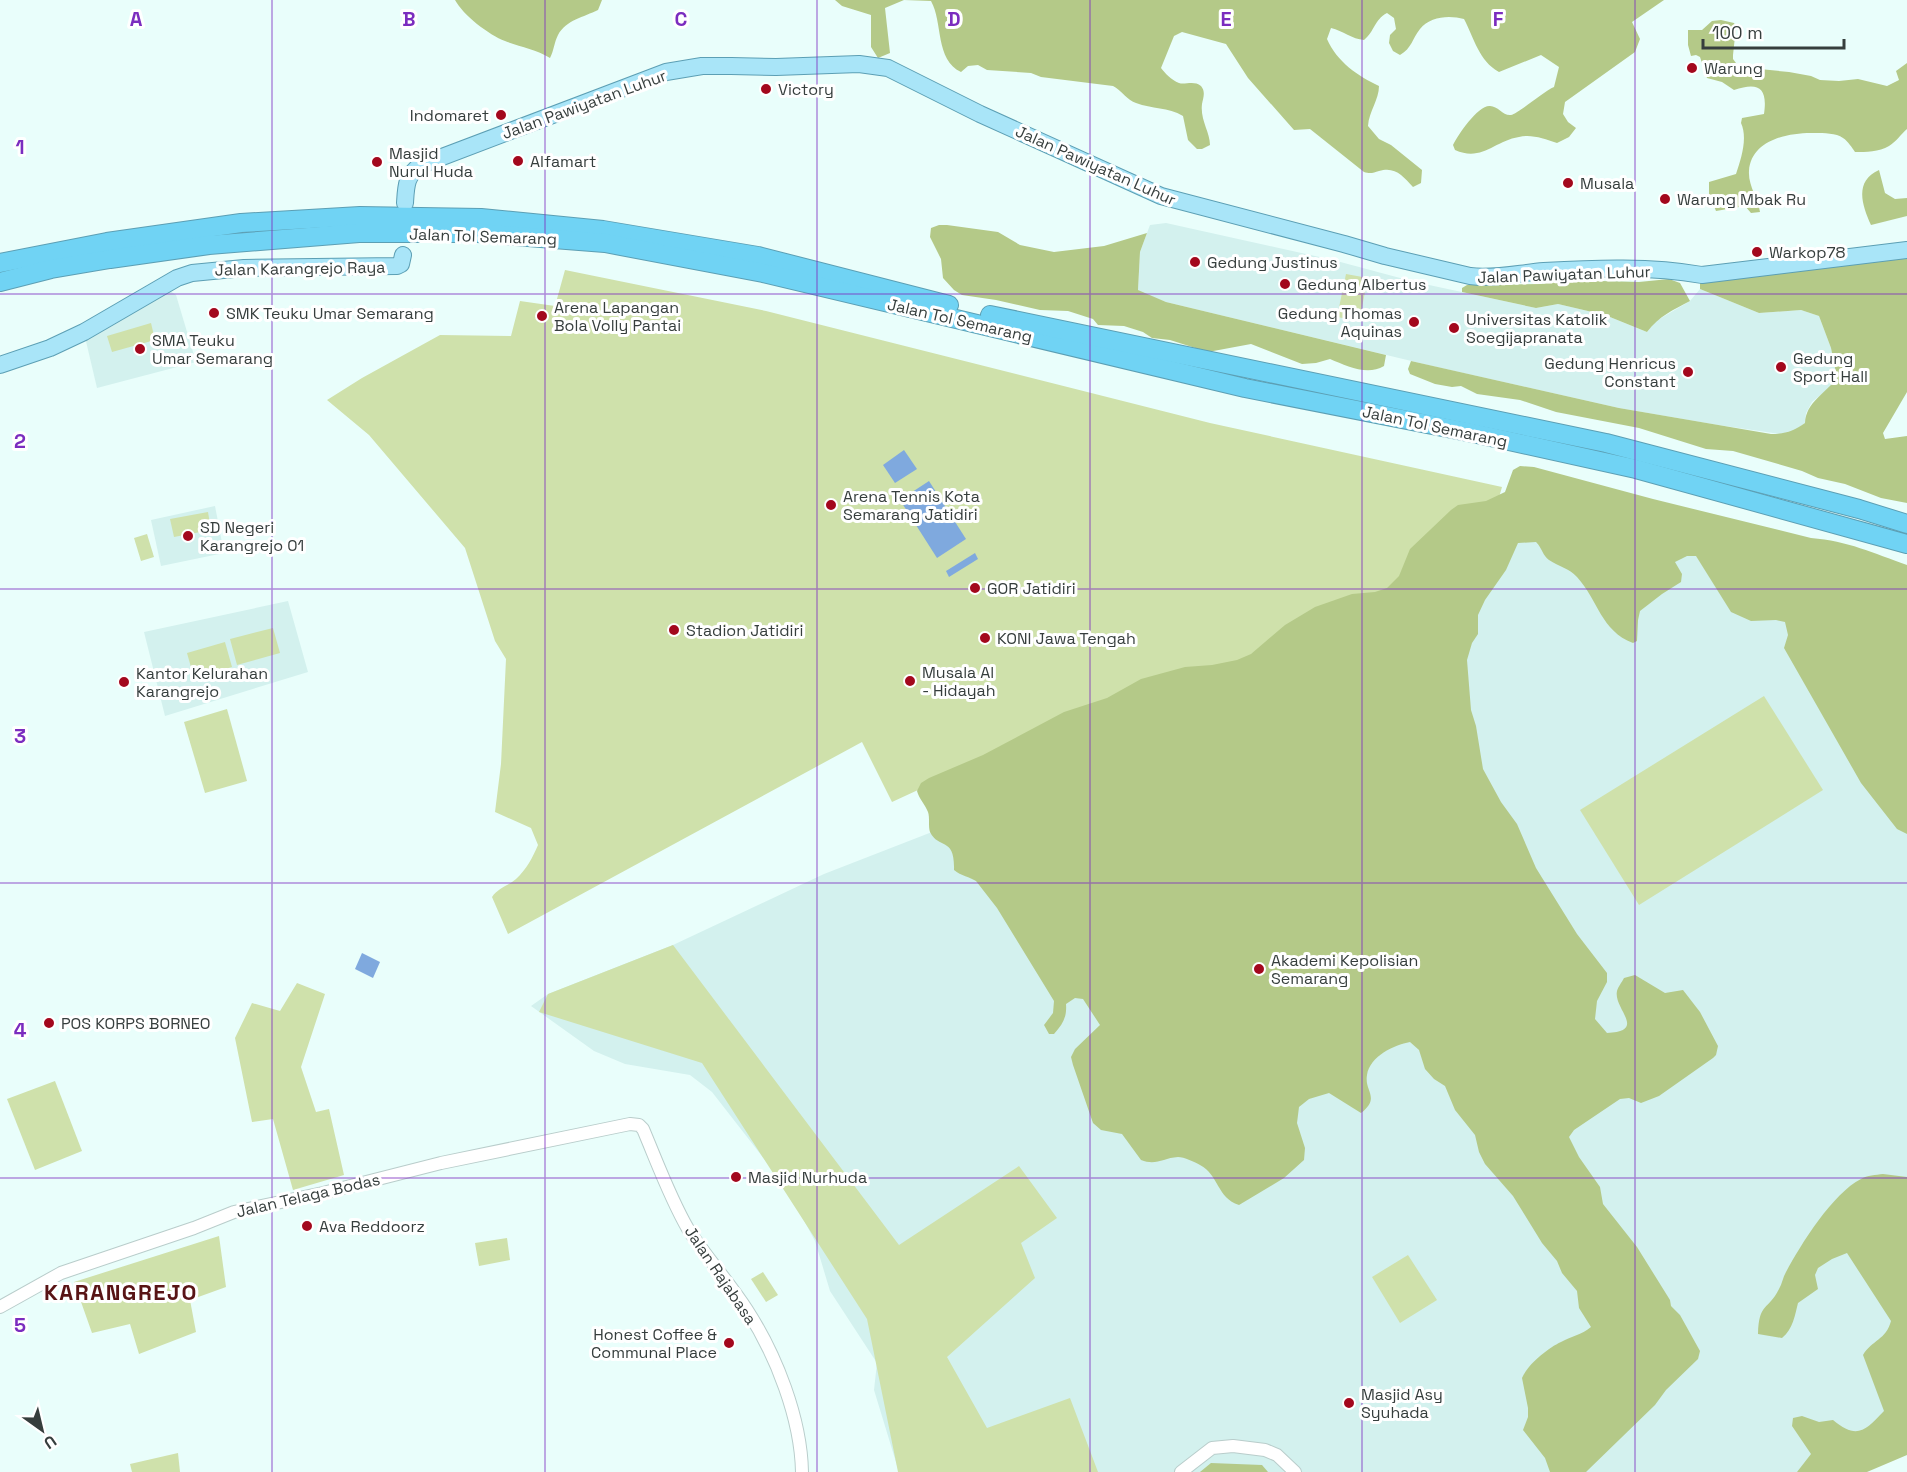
<svg xmlns="http://www.w3.org/2000/svg" width="1907" height="1472" font-family="'Space Grotesk',sans-serif">
  <style>
    .built { fill: #d3f1ee }
    .green { fill: #cfe1ab }
    .forest { fill: #b4c988 }
    .water { fill: #7fa9de }
    .lines { fill: none; stroke-linecap: round; stroke-linejoin: round }
    .minor-casing { stroke: #b9cdcb; stroke-width: 14 }
    .major-casing { stroke: #5c9fb4; stroke-width: 18 }
    .highway-casing { stroke: #5c9fb4; stroke-width: 20 }
    .minor { stroke: #fff; stroke-width: 12 }
    .major { stroke: #a9e5f8; stroke-width: 16 }
    .highway { stroke: #70d3f4; stroke-width: 18 }
    .grid { fill: none; stroke: #7b2cbf; stroke-width: 1.5; stroke-opacity: 0.55 }
    .poi-dot { fill: #a3081d; stroke: #fff; stroke-width: 2 }
    .labels { text-anchor: middle; stroke-width: 6; stroke-linejoin: round; paint-order: stroke }
    .poi-label { font-size: 16px; fill: #363e3d; stroke: #fff; text-anchor: start }
    .street-label { font-size: 16px; fill: #363e3d; stroke: #fff }
    .district-label { font-size: 22px; font-weight: bold; letter-spacing: 1.5px; fill: #581415; stroke: #fff }
    .grid-label { font-size: 20px; text-anchor: middle; font-weight: bold; fill: #7b2cbf; stroke: #fff; stroke-width: 6; stroke-linejoin: round; paint-order: stroke }
  </style>
  <rect width="100%" height="100%" fill="#e9fefb"/>
  <g class="built">
    <polygon points="1166,223 1333,260 1415,282 1536,308 1558,304 1605,315 1647,332 1656,321 1690,301 1700,289 1759,313 1801,310 1819,316 1831,348 1837,378 1829,388 1812,402 1806,413 1805,423 1794,431 1780,434 1718,425 1619,408 1428,365 1166,302 1145,294 1138,290 1140,252 1150,225"/>
    <polygon points="170,291 176,295 196,362 97,388 85,337"/>
    <polygon points="1522,468 1613,491 1907,704 1907,1443 1847,1472 899,1472 874,1390 877,1363 830,1291 815,1241 786,1187 712,1092 690,1075 625,1064 594,1051 531,1006 548,994 673,945 824,874 950,825 1464,646"/>
    <polygon points="215,506 224,553 161,566 151,520"/>
    <polygon points="288,601 308,672 165,716 144,632"/>
  </g>
  <g class="green">
    <path d="M565,270L766,311L1210,423L1502,487L1461,629L931,784L892,802L862,742L508,934L492,897C498,888 508,886 516,879C526,870 533,857 538,845L531,828L495,812L501,764L506,659L495,641L465,548L369,435L327,400L362,378L440,335L511,336L520,301L555,306Z"/>
    <polygon points="1346,274 1368,278 1359,321 1337,317"/>
    <polygon points="151,323 155,340 112,352 107,336"/>
    <polygon points="208,512 211,530 174,537 170,519"/>
    <polygon points="147,534 154,557 141,561 134,538"/>
    <polygon points="273,628 280,653 237,665 230,639"/>
    <polygon points="225,642 232,667 194,678 187,653"/>
    <polygon points="1764,696 1823,790 1639,905 1580,810"/>
    <polygon points="227,709 247,781 205,793 184,722"/>
    <polygon points="673,945 899,1245 1019,1166 1057,1218 1021,1243 1035,1278 947,1357 987,1428 1070,1398 1098,1472 898,1472 867,1319 702,1063 539,1012 548,994"/>
    <polygon points="297,983 325,994 301,1067 316,1112 329,1109 344,1175 293,1190 273,1119 252,1122 235,1038 252,1003 280,1011"/>
    <polygon points="55,1081 82,1151 35,1170 7,1099"/>
    <polygon points="219,1236 226,1287 190,1300 196,1332 139,1354 130,1324 92,1333 74,1282"/>
    <polygon points="507,1238 510,1260 479,1266 475,1243"/>
    <polygon points="1408,1255 1437,1300 1400,1323 1372,1277"/>
    <polygon points="763,1272 778,1295 766,1302 751,1279"/>
    <polygon points="178,1453 180,1472 132,1472 130,1464"/>
  </g>
  <g class="forest">
    <path d="M455,0H602L598,10C584,17 566,20 558,35C554,43 554,50 550,58C536,49 520,47 505,41C489,35 463,15 455,0Z"/>
    <path d="M835,0H1664L1632,22L1640,39L1635,52L1565,102L1563,114L1568,122L1576,128L1569,137L1557,143C1544,139 1532,134 1519,137C1494,141 1482,162 1455,150L1453,145C1458,135 1478,105 1490,106C1498,106 1503,116 1511,115C1518,114 1544,91 1554,87L1559,67L1541,55L1499,72C1479,61 1474,38 1464,19C1450,15 1430,16 1420,29C1412,39 1412,48 1400,55L1393,51L1389,43L1390,35L1396,29L1394,18L1387,13C1374,20 1375,31 1364,40C1352,39 1343,31 1331,28L1327,39C1337,62 1358,76 1379,86C1379,100 1369,111 1368,126L1379,139L1391,145L1422,170L1421,183L1413,187C1403,176 1395,166 1379,171C1373,173 1370,174 1364,172L1310,129L1294,130L1248,78L1226,44L1182,32L1174,36L1161,68C1165,73 1171,80 1179,83C1185,85 1194,80 1201,86C1206,92 1203,98 1202,104C1200,120 1210,132 1210,145L1202,149H1197L1188,140L1183,116C1168,107 1152,109 1136,103C1128,101 1121,90 1113,86L1041,77L1031,73L987,70L978,65L968,66L961,72C935,60 943,22 931,1L904,0L885,8L890,53L878,58L871,47V15L842,6Z"/>
    <path d="M1721,20L1734,23L1736,27L1733,55V59L1739,67L1789,72L1811,76L1820,80L1839,81L1858,79L1887,86L1899,80L1896,71L1907,63V129C1901,134 1896,142 1889,146C1879,152 1866,152 1855,152C1852,148 1848,141 1843,138C1836,133 1824,133 1815,133C1791,132 1751,139 1749,171C1748,186 1758,198 1760,212L1751,213L1745,206L1716,211L1709,194V182L1736,174C1741,159 1748,138 1741,123L1742,118L1764,114C1768,87 1758,82 1734,90L1722,82L1707,78L1700,57L1696,55L1691,56L1688,45V30H1702L1712,21Z"/>
    <path d="M1879,170L1885,193L1895,199L1907,198V216L1871,225C1862,205 1854,181 1879,170Z"/>
    <path d="M939,225H947L998,232L1020,245L1054,252L1104,246L1147,233L1140,252L1138,290L1166,302L1386,355L1384,366C1367,376 1347,366 1330,359L1316,363L1302,364L1251,344L1208,352L1170,340L1152,338L1143,332L1124,326L1098,325L1093,319L1068,311L1040,310L996,300L962,295L954,290L943,278L941,259L930,237L931,228Z"/>
    <path d="M1907,248V392L1883,433L1885,439L1907,436V503L1881,498L1845,484L1818,478L1802,471L1733,451L1706,449L1639,428L1556,412L1520,400L1477,394L1461,386L1452,387L1435,384L1410,374L1408,369L1411,361L1619,408L1771,434C1785,434 1794,431 1805,423C1806,402 1825,394 1837,378L1831,348L1819,316L1801,310L1759,313L1700,289V277Z"/>
    <path d="M1669,279L1680,283L1690,301C1673,310 1659,316 1647,332L1605,315L1558,304L1536,308L1462,292V288L1467,285L1541,284L1563,280L1639,282Z"/>
    <path d="M1520,466L1534,467L1653,499L1811,538C1848,541 1873,553 1907,565V834L1897,829L1861,783L1784,648L1788,635L1785,622L1776,620L1751,621L1731,612L1696,556H1687L1675,562L1682,574L1681,582L1662,594L1640,611L1638,620L1637,641L1633,643C1601,631 1598,600 1577,577C1569,568 1559,567 1549,560C1543,556 1542,548 1536,542L1518,543L1506,570L1485,600L1478,615V634L1472,643L1467,660L1471,710L1476,726L1483,769L1501,802L1517,824L1536,868L1577,934L1607,973V982L1597,1001L1595,1019L1607,1033C1648,1031 1613,1009 1617,991C1618,987 1622,982 1624,978L1635,975L1665,993L1683,990L1700,1012L1718,1046L1716,1055L1713,1058L1659,1096L1641,1103L1629,1098L1620,1099L1574,1130L1569,1137L1579,1157L1600,1187L1603,1204L1637,1247L1670,1300L1671,1306L1680,1315L1700,1351L1698,1359L1666,1390L1655,1405L1586,1472H1550L1545,1458L1523,1430L1528,1417V1408L1522,1378C1528,1364 1548,1348 1561,1342C1572,1336 1581,1335 1591,1327L1579,1308L1577,1291L1562,1273L1557,1261L1542,1243L1513,1196L1485,1164L1479,1152L1475,1135L1455,1110L1445,1086L1434,1079L1425,1069L1419,1050L1410,1042C1394,1045 1370,1056 1367,1075C1364,1092 1381,1097 1361,1113L1329,1093L1309,1099L1299,1107L1297,1123L1305,1148L1304,1160L1284,1178L1239,1205C1217,1198 1219,1175 1200,1165C1195,1162 1184,1157 1178,1157C1163,1158 1156,1166 1141,1160L1122,1134L1101,1130L1093,1123L1073,1065L1071,1057L1075,1049L1100,1025L1083,999L1075,998L1066,1004C1067,1017 1063,1024 1054,1034H1049L1044,1025L1053,1013L1054,1001L997,908L976,881C970,877 961,876 954,870C955,836 939,850 930,832C928,826 930,818 928,812C925,804 919,799 917,791L921,783L929,778L983,755L1064,712L1107,698L1141,679L1185,667L1212,665L1237,660L1251,654L1285,625L1315,607L1352,594L1375,592L1387,588L1399,576L1410,549L1451,510L1458,505L1486,501L1505,492L1513,470Z"/>
    <path d="M1883,1174L1907,1177V1455L1867,1472H1797L1811,1454L1792,1426L1793,1418L1802,1416L1819,1422L1833,1420C1857,1440 1865,1431 1884,1411L1863,1355C1872,1340 1886,1340 1891,1321L1847,1253L1832,1259L1818,1268L1815,1275L1818,1289L1798,1303C1795,1315 1793,1329 1782,1338L1758,1334C1759,1302 1768,1311 1779,1289C1782,1284 1783,1277 1786,1272C1801,1244 1833,1193 1861,1179C1867,1175 1876,1175 1883,1174Z"/>
    <polygon points="1211,1463 1262,1465 1268,1472 1200,1472"/>
  </g>
  <g class="water">
    <polygon points="904,450 917,469 895,483 883,465"/>
    <polygon points="929,481 966,539 937,558 900,500"/>
    <polygon points="975,553 978,559 949,577 946,571"/>
    <polygon points="362,953 380,962 373,978 355,969"/>
  </g>
  <g class="lines">
    <defs>
      <g id="minor">
        <path d="M0,1307L61,1273L194,1228L234,1212L323,1193L441,1163L630,1124L639,1125L643,1129C657,1162 670,1198 688,1229C706,1257 729,1282 747,1310C776,1355 801,1418 802,1472"/>
        <polyline points="1181,1472 1212,1448 1233,1446 1265,1450 1277,1455 1295,1472"/>
      </g>
      <g id="major">
        <path d="M405,203C406,186 406,175 421,165L666,72L702,66H731L776,67L859,64L888,68L980,114L1161,196L1344,244L1385,256L1470,276C1495,279 1519,273 1544,271C1595,268 1651,266 1702,275L1907,250"/>
        <polyline points="0,365 50,348 84,332 177,278 192,273 244,268 397,266 401,264 403,255"/>
      </g>
      <g id="highway">
        <polyline points="0,263 107,242 241,223 360,216 481,218 603,230 758,256 949,305"/>
        <polyline points="0,282 51,269 110,259 209,245 359,233 478,233 605,243 763,273 1245,388 1473,433 1636,469 1907,544"/>
        <polyline points="990,315 1606,443 1859,509 1907,524"/>
      </g>
    </defs>
    <use href="#minor" class="minor-casing"/>
    <use href="#major" class="major-casing"/>
    <use href="#highway" class="highway-casing"/>
    <use href="#minor" class="minor"/>
    <use href="#major" class="major"/>
    <use href="#highway" class="highway"/>
  </g>
  <path class="grid" d="M272,0V1472M545,0V1472M817,0V1472M1090,0V1472M1362,0V1472M1635,0V1472M0,294H1907M0,589H1907M0,883H1907M0,1178H1907"/>
  <g class="poi-dot">
    <circle cx="1692" cy="68" r="6"/>
    <circle cx="766" cy="89" r="6"/>
    <circle cx="501" cy="115" r="6"/>
    <circle cx="518" cy="161" r="6"/>
    <circle cx="377" cy="162" r="6"/>
    <circle cx="1568" cy="183" r="6"/>
    <circle cx="1665" cy="199" r="6"/>
    <circle cx="1757" cy="252" r="6"/>
    <circle cx="1195" cy="262" r="6"/>
    <circle cx="1285" cy="284" r="6"/>
    <circle cx="214" cy="313" r="6"/>
    <circle cx="542" cy="316" r="6"/>
    <circle cx="1414" cy="322" r="6"/>
    <circle cx="1454" cy="328" r="6"/>
    <circle cx="140" cy="349" r="6"/>
    <circle cx="1781" cy="367" r="6"/>
    <circle cx="1688" cy="372" r="6"/>
    <circle cx="831" cy="505" r="6"/>
    <circle cx="188" cy="536" r="6"/>
    <circle cx="975" cy="588" r="6"/>
    <circle cx="674" cy="630" r="6"/>
    <circle cx="985" cy="638" r="6"/>
    <circle cx="910" cy="681" r="6"/>
    <circle cx="124" cy="682" r="6"/>
    <circle cx="1259" cy="969" r="6"/>
    <circle cx="49" cy="1023" r="6"/>
    <circle cx="736" cy="1177" r="6"/>
    <circle cx="307" cy="1226" r="6"/>
    <circle cx="729" cy="1343" r="6"/>
    <circle cx="1349" cy="1403" r="6"/>
  </g>
  <g class="labels">
    <g class="poi-label">
      <text x="1704" y="74">Warung</text>
      <text x="778" y="95">Victory</text>
      <text x="489" y="121" text-anchor="end">Indomaret</text>
      <text x="389" y="159">Masjid<tspan x="389" dy="18">Nurul Huda</tspan></text>
      <text x="530" y="167">Alfamart</text>
      <text x="1580" y="189">Musala</text>
      <text x="1677" y="205">Warung Mbak Ru</text>
      <text x="1769" y="258">Warkop78</text>
      <text x="1207" y="268">Gedung Justinus</text>
      <text x="1297" y="290">Gedung Albertus</text>
      <text x="554" y="313">Arena Lapangan<tspan x="554" dy="18">Bola Volly Pantai</tspan></text>
      <text x="226" y="319">SMK Teuku Umar Semarang</text>
      <text x="1402" y="319" text-anchor="end">Gedung Thomas<tspan x="1402" dy="18">Aquinas</tspan></text>
      <text x="1466" y="325">Universitas Katolik<tspan x="1466" dy="18">Soegijapranata</tspan></text>
      <text x="152" y="346">SMA Teuku<tspan x="152" dy="18">Umar Semarang</tspan></text>
      <text x="1793" y="364">Gedung<tspan x="1793" dy="18">Sport Hall</tspan></text>
      <text x="1676" y="369" text-anchor="end">Gedung Henricus<tspan x="1676" dy="18">Constant</tspan></text>
      <text x="843" y="502">Arena Tennis Kota<tspan x="843" dy="18">Semarang Jatidiri</tspan></text>
      <text x="200" y="533">SD Negeri<tspan x="200" dy="18">Karangrejo 01</tspan></text>
      <text x="987" y="594">GOR Jatidiri</text>
      <text x="686" y="636">Stadion Jatidiri</text>
      <text x="997" y="644">KONI Jawa Tengah</text>
      <text x="922" y="678">Musala Al<tspan x="922" dy="18">- Hidayah</tspan></text>
      <text x="136" y="679">Kantor Kelurahan<tspan x="136" dy="18">Karangrejo</tspan></text>
      <text x="1271" y="966">Akademi Kepolisian<tspan x="1271" dy="18">Semarang</tspan></text>
      <text x="61" y="1029">POS KORPS BORNEO</text>
      <text x="748" y="1183">Masjid Nurhuda</text>
      <text x="319" y="1232">Ava Reddoorz</text>
      <text x="717" y="1340" text-anchor="end">Honest Coffee &amp;<tspan x="717" dy="18">Communal Place</tspan></text>
      <text x="1361" y="1400">Masjid Asy<tspan x="1361" dy="18">Syuhada</tspan></text>
    </g>
    <g class="street-label">
      <text transform="translate(584 104) rotate(-20)" y="6">Jalan Pawiyatan Luhur</text>
      <text transform="translate(1096 165) rotate(24)" y="6">Jalan Pawiyatan Luhur</text>
      <text transform="translate(483 236) rotate(2)" y="6">Jalan Tol Semarang</text>
      <text transform="translate(300 268) rotate(-1)" y="6">Jalan Karangrejo Raya</text>
      <text transform="translate(1564 274) rotate(-2)" y="6">Jalan Pawiyatan Luhur</text>
      <text transform="translate(960 320) rotate(13)" y="6">Jalan Tol Semarang</text>
      <text transform="translate(1435 426) rotate(12)" y="6">Jalan Tol Semarang</text>
      <text transform="translate(308 1195) rotate(-13)" y="6">Jalan Telaga Bodas</text>
      <text transform="translate(721 1275) rotate(56)" y="6">Jalan Rajabasa</text>
    </g>
    <g class="district-label">
      <text x="121" y="1300">KARANGREJO</text>
    </g>
  </g>
  <g class="grid-label">
    <text x="136" y="26">A</text>
    <text x="409" y="26">B</text>
    <text x="681" y="26">C</text>
    <text x="954" y="26">D</text>
    <text x="1226" y="26">E</text>
    <text x="1498" y="26">F</text>
    <text x="20" y="154">1</text>
    <text x="20" y="448">2</text>
    <text x="20" y="743">3</text>
    <text x="20" y="1037">4</text>
    <text x="20" y="1332">5</text>
  </g>
  <g transform="translate(42 1430) rotate(146)" stroke="#ffffff" stroke-width="4.5" paint-order="stroke">
  <path d="M0-4.5L10 22L0 15L-10 22Z" fill="#363e3d"/>
  <text y="-9" font-size="16" font-weight="bold" text-anchor="middle" fill="#363e3d">U</text>
  </g>
  <path d="M1703 39v9h141v-9" fill="none" stroke="#363e3d" stroke-width="3"/>
  <text x="1712" y="39" font-size="18" fill="#363e3d" stroke="#ffffff" stroke-width="4.5" paint-order="stroke">100 m</text>
</svg>
